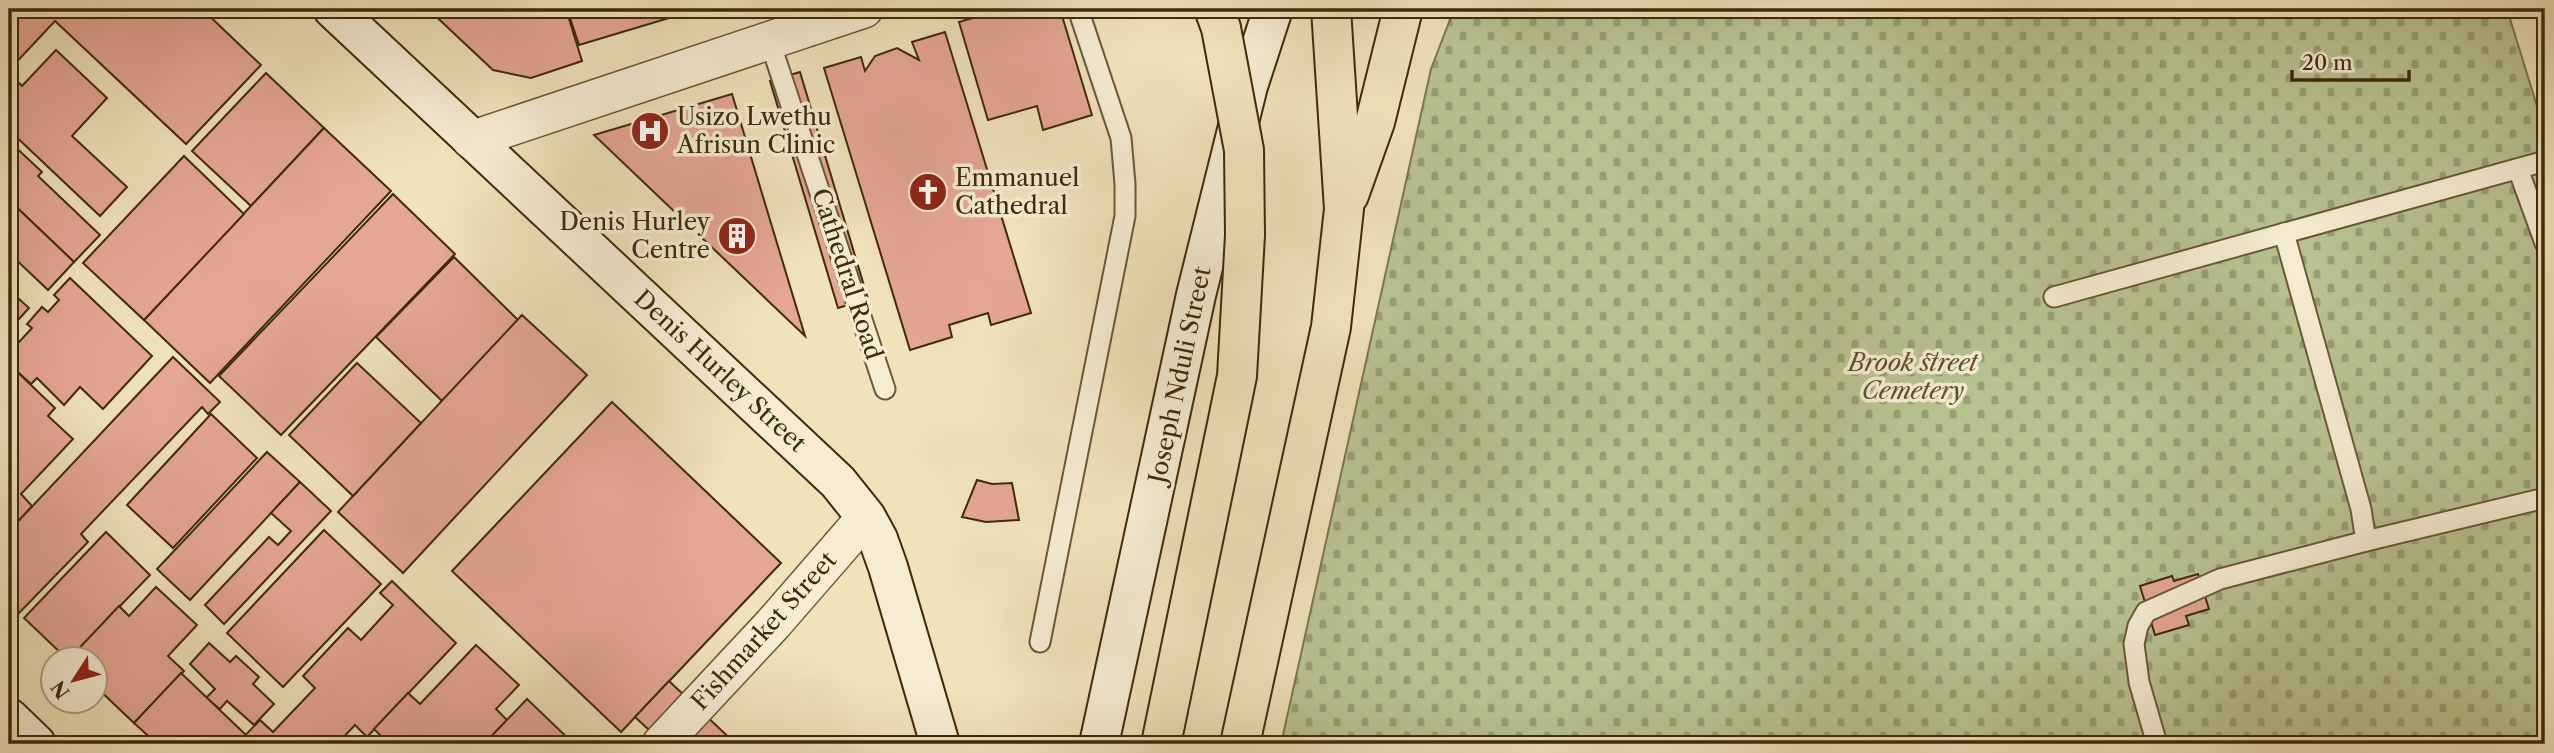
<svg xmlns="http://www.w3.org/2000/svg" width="2554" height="753" font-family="'Libre Caslon Text',serif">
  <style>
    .cemetery { fill: url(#cemetery-stones); stroke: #7c764c; stroke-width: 2 }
    .building { fill: #e5a693; stroke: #3f2a09; stroke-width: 2 }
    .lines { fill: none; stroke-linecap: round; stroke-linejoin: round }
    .lane-casing { stroke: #6b5835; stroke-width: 23 }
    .street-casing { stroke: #6b5835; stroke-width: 40 }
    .secondary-casing { stroke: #3f2a09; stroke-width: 42 }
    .highway-casing { stroke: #3f2a09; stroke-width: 42 }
    .lane { stroke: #f5ecd2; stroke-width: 19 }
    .street { stroke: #f5ecd2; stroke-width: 37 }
    .secondary { stroke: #f5ecd2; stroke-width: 38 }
    .highway { stroke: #f0e2b9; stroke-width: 38 }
    .highway-bridge-casing { stroke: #3f2a09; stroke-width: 42; stroke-linecap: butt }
    .highway-bridge { stroke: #f0e2b9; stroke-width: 38 }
    .labels { text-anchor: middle; stroke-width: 7; stroke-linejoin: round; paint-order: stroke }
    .poi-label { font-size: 24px; fill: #3f2a09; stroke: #f5ecd2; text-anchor: start }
    .street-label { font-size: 24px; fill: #3f2a09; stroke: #f5ecd2 }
    .park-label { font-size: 24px; font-style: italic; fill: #5d502b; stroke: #f5ecd2 }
  </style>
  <defs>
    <pattern id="cemetery-stones" width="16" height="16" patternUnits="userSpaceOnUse" patternTransform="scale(1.75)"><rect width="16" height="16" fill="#b8c390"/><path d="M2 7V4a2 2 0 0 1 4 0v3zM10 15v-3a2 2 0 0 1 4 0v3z" fill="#979f74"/></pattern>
  </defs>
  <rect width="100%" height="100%" fill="#f0e2b9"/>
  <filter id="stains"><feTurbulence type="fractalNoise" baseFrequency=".00286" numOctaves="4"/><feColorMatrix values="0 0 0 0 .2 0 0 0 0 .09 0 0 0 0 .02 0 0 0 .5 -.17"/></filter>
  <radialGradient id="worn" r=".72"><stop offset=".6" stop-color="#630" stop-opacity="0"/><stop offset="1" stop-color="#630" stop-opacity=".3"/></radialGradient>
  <polygon class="cemetery" points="1454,9 2507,9 2545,132 2545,744 1281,744 1431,69"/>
  <g class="building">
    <polygon points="9,9 202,9 261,65 186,144 55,21 9,70"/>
    <polygon points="428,9 566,9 582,61 531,78 493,70"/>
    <polygon points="567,9 699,9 579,45"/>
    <polygon points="1003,9 1060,9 1092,115 1043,130 1037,106 988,120 959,22"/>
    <polygon points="945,32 1031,313 991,325 988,313 949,325 952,337 910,350 824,68 861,57 865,71 875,56 897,48 919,60 912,42"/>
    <polygon points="56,50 107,98 72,136 127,187 100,216 9,130 9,73 22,86"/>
    <polygon points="800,72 868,299 838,308 770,81"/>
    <polygon points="266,73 324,128 251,206 192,151"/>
    <polygon points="732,94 805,336 594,135"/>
    <polygon points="324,128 391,191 210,383 144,320"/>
    <polygon points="9,141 42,172 38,176 100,235 74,262 9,200"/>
    <polygon points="184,156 244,214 144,320 83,263"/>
    <polygon points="393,194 455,254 281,435 219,376"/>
    <polygon points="9,200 74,262 48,290 9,253"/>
    <polygon points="454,257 518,320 442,401 376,337"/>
    <polygon points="70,278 152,356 103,409 80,387 64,405 37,378 31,384 9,364 9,341 13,336 19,342 32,328 27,324 42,307 48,312 59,300 54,295"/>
    <polygon points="9,290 29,308 9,330"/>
    <polygon points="522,315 587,375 403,573 338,512"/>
    <polygon points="173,357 220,402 208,414 202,407 81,534 88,542 19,613 9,603 9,531"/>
    <polygon points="357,363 421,423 353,496 289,435"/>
    <polygon points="9,364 55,408 48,416 73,439 21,494 32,506 9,531"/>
    <polygon points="612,402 781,563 621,732 452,571"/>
    <polygon points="211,414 257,458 173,548 127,505"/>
    <polygon points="267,452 300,482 190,600 157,569"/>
    <polygon points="977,480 992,484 1012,483 1019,520 986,522 962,517"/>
    <polygon points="300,482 331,511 224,624 205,605 269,537 278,545 291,531 271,513"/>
    <polygon points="324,530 381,584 283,687 227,633"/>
    <polygon points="106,532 150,575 70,658 66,658 24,618"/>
    <polygon points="2198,574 2209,609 2186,616 2189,625 2155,635 2140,586 2172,576 2174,581"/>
    <polygon points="392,581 456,643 367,737 355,725 337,744 237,744 260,720 273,732 315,688 303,676 348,628 361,640 393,605 380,593"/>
    <polygon points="156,587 197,625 168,656 184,671 134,723 94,685 94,658 70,658 119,606 129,616"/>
    <polygon points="209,643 230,662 236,656 259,677 253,684 274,704 254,725 227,701 220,709 206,698 215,689 190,664"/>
    <polygon points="476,645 519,685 496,709 507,720 484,744 383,744 386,741 374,729 408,693 420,704"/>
    <polygon points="181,673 246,735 237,744 157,744 134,723"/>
    <polygon points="669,681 736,744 664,744 635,717"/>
    <polygon points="527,699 574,744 484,744"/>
  </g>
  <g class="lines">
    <defs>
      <g id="lane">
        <polyline points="769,39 885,389"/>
        <polyline points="2518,169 2545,243"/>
        <polyline points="2054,297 2545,161"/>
        <polyline points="2366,541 2545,498"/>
        <polyline points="1040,642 1125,216 1125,184 1121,138 1078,9"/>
        <polyline points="2157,744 2139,682 2134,644 2138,626 2146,612 2220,579 2366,541 2361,509 2284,233"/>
      </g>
      <g id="street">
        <polyline points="471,140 864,9"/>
        <polyline points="661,744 773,624 866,517"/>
      </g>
      <g id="secondary">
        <polyline points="333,9 838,482 866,517 878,539 888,567 940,744"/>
        <polyline points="9,718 36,744"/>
        <polyline points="1099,744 1196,295 1248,86 1273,9"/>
      </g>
      <g id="highway">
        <polyline points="1349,195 1375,122 1403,9"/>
        <polyline points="1240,744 1331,327 1344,209 1331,9"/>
      </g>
    </defs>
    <use href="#lane" class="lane-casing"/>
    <use href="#street" class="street-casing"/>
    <use href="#secondary" class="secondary-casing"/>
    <use href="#highway" class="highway-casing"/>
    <use href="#lane" class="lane"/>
    <use href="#street" class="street"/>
    <use href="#secondary" class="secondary"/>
    <use href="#highway" class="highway"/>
    <defs>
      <polyline id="highway-bridge" points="1161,744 1237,376 1245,235 1244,150 1221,28 1214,9"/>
    </defs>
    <use href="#highway-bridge" class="highway-bridge-casing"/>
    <use href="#highway-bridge" class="highway-bridge"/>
  </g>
  <defs>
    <symbol id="hospital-disc" viewBox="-11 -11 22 22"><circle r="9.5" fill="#8f2418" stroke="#f5ecd2"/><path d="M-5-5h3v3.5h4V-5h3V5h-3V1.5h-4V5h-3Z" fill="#fff"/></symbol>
    <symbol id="church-disc" viewBox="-11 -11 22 22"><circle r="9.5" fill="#8f2418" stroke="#f5ecd2"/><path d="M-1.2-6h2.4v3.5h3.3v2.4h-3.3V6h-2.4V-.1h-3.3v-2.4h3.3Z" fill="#fff"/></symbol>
    <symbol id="building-disc" viewBox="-11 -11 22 22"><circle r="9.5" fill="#8f2418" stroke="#f5ecd2"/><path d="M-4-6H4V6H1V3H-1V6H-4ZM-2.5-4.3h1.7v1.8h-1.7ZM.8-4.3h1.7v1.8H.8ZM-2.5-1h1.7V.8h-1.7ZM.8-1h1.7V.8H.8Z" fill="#fff"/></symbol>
  </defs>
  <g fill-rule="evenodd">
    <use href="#hospital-disc" x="628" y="109" width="44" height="44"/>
    <use href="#church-disc" x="906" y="170" width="44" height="44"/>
    <use href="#building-disc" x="715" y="214" width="44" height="44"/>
  </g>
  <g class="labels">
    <g class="poi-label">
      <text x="677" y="125">Usizo Lwethu<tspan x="677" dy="28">Afrisun Clinic</tspan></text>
      <text x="955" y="186">Emmanuel<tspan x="955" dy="28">Cathedral</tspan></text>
      <text x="710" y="230" text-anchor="end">Denis Hurley<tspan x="710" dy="28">Centre</tspan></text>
    </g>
    <g class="street-label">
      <text transform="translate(847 274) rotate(72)" y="8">Cathedral Road</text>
      <text transform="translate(720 371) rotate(43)" y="8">Denis Hurley Street</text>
      <text transform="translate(1180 375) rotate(-78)" y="8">Joseph Nduli Street</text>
      <text transform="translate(764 631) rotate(-48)" y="8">Fishmarket Street</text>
    </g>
    <g class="park-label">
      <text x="1913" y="371">Brook street<tspan x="1913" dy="28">Cemetery</tspan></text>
    </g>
  </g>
  <rect width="2554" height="753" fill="none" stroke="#f0e2b9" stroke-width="35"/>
  <rect x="10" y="10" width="2533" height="732" fill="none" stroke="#3f2a09" stroke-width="3.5"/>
  <rect x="18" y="18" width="2519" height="718" fill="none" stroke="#3f2a09" stroke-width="2"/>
  <g transform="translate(74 680) rotate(234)"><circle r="33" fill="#f5ecd2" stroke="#ac9e82" stroke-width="2"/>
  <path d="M0-5L12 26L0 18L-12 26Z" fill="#8f2418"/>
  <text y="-10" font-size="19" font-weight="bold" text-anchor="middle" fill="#3f2a09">N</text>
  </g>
  <path d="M2292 70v10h117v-10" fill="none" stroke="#3f2a09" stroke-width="3.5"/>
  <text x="2302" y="70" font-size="21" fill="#3f2a09" stroke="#f5ecd2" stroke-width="5" paint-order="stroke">20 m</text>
  <rect width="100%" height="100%" filter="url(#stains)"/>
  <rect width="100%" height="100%" fill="url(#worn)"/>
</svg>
